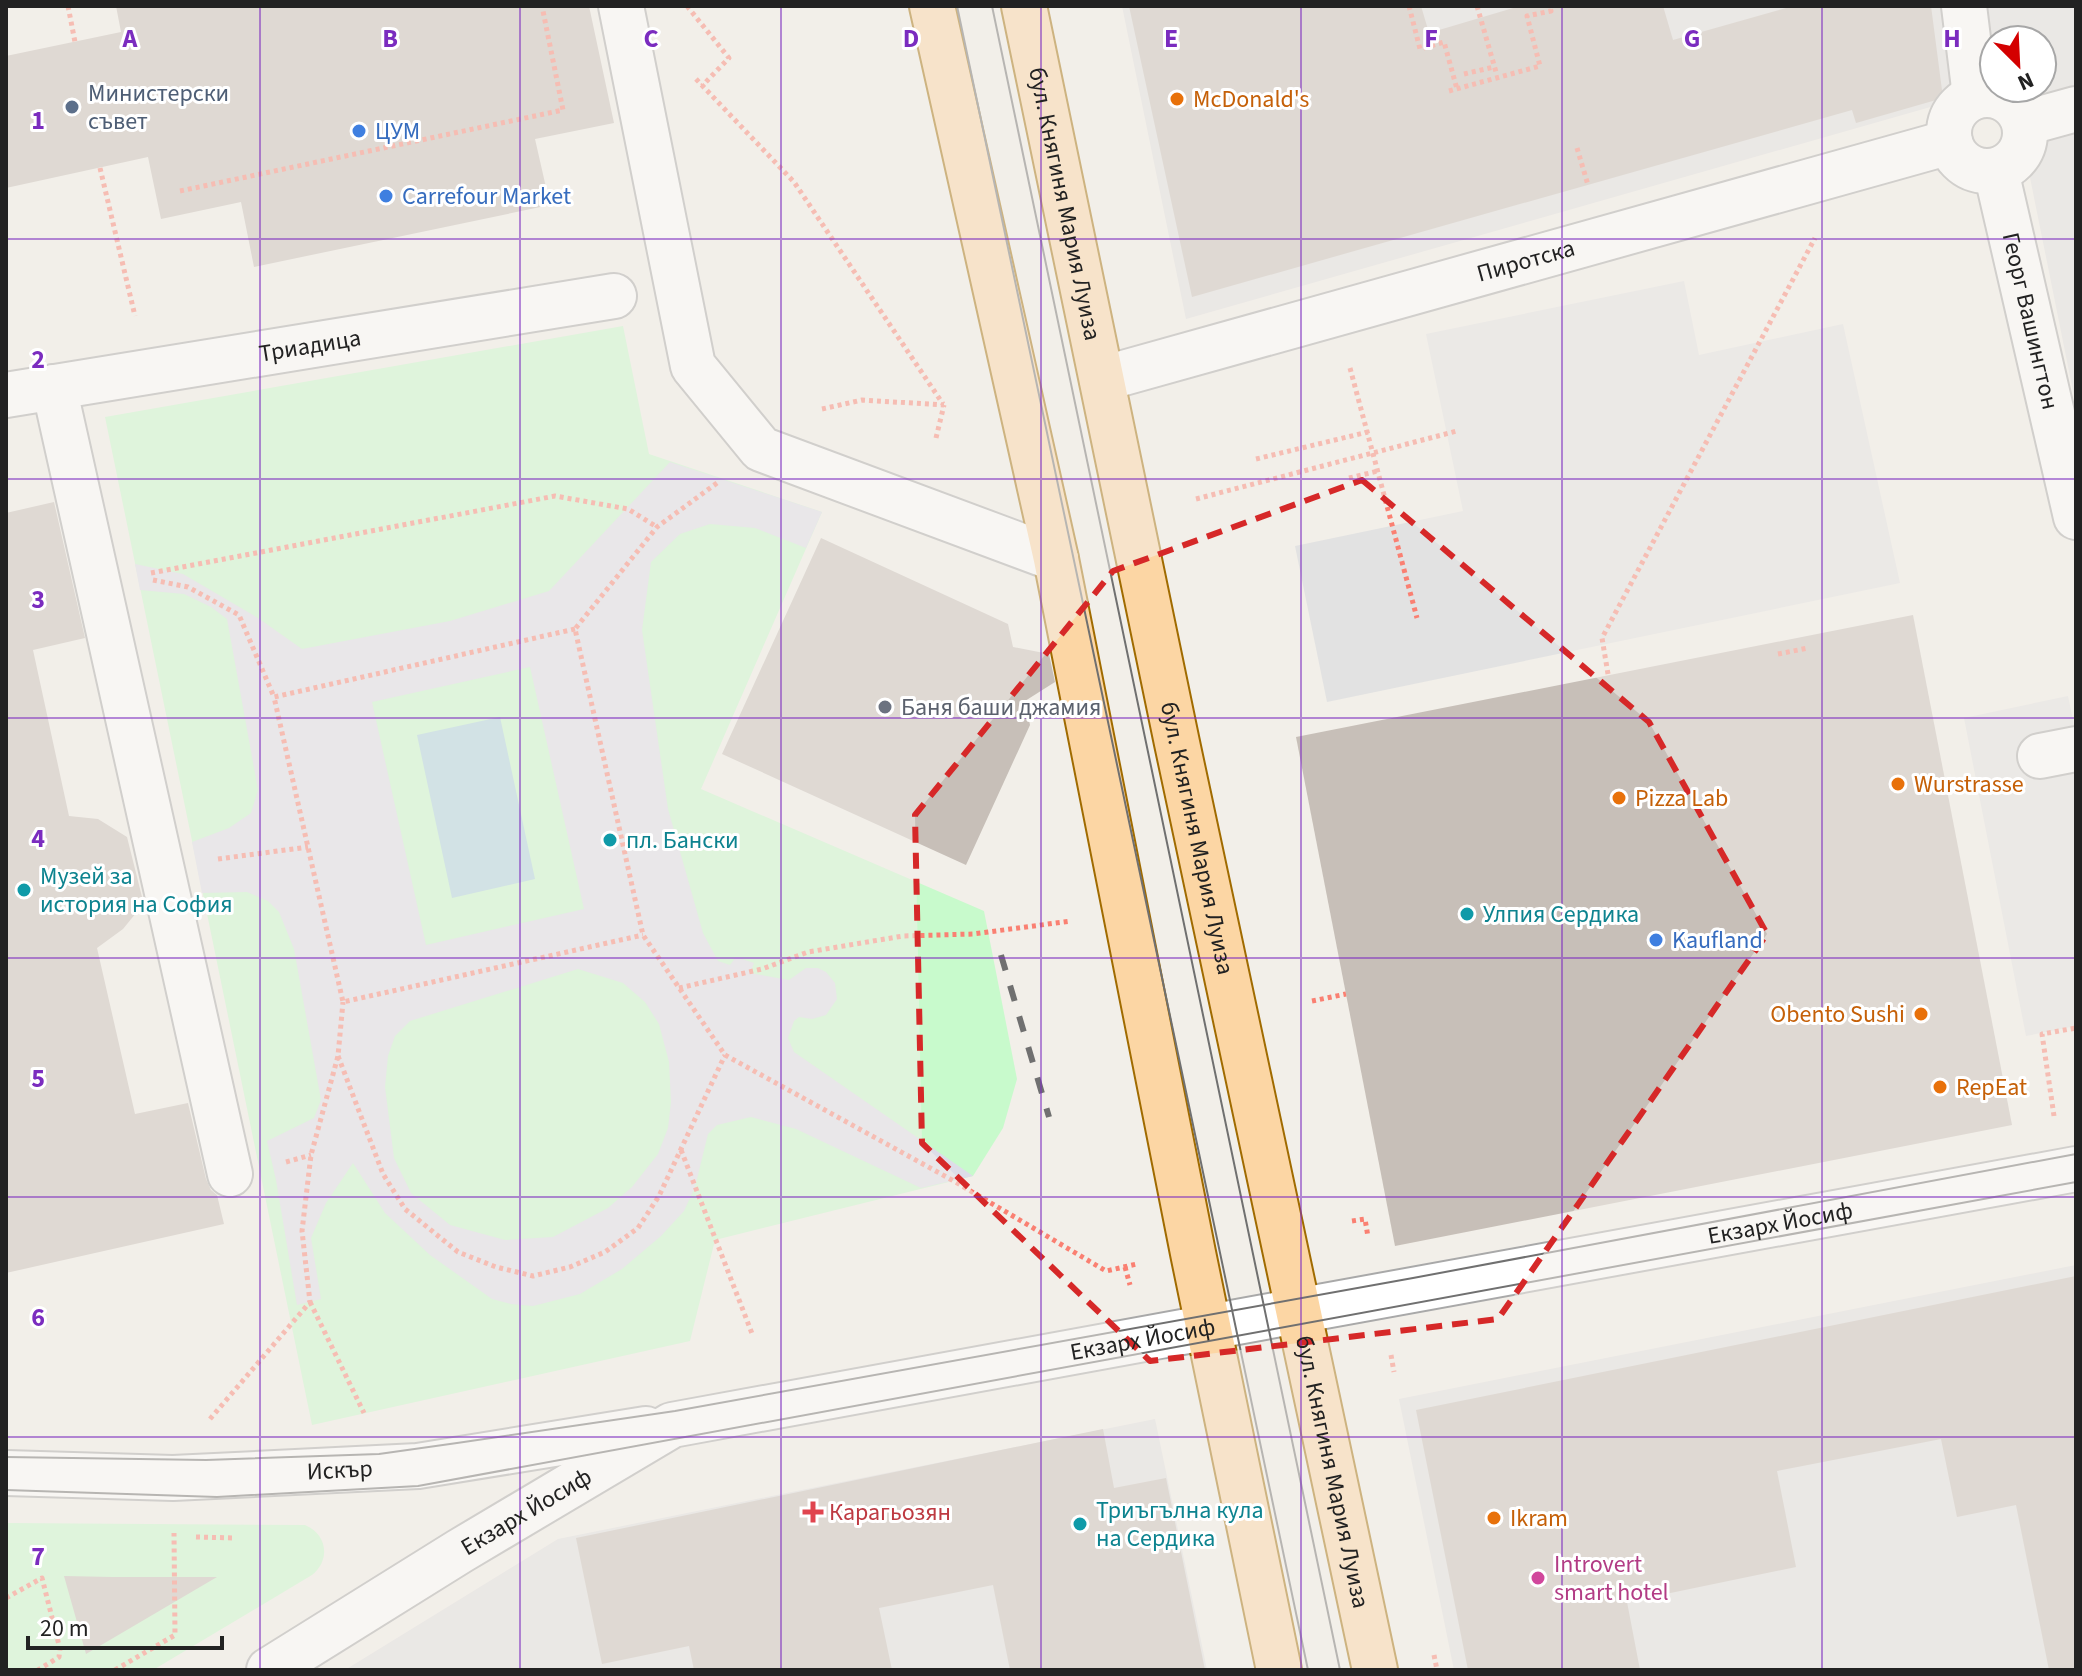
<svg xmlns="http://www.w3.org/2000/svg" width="2082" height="1676" font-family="'Source Sans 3',sans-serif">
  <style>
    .residential { fill: #e0dfdf }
    .park { fill: #c8facc }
    .parking { fill: #e2e2e2 }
    .plaza { fill: #dddde8; fill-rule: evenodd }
    .water { fill: #aad3df }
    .building { fill: #c7bfb8 }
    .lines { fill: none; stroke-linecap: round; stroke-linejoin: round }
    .minor-casing { stroke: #a9a9a9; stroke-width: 48 }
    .major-casing { stroke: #a06b00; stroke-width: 48 }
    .path { stroke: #fa8072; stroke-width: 5; stroke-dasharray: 4 4; stroke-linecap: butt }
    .minor { stroke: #fff; stroke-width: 44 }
    .major { stroke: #fcd6a4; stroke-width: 44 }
    .tram { stroke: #707070; stroke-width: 2 }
    .rail { stroke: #707070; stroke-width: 6; stroke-dasharray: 16 16; stroke-linecap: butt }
    .marked { fill: none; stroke: #d62828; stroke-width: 6; stroke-dasharray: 16 10; stroke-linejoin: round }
    .grid { fill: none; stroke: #7b2cbf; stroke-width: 2; stroke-opacity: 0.55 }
    .food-dot { fill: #e8710a; stroke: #fff; stroke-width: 3 }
    .service-dot { fill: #5c6f8a; stroke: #fff; stroke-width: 3 }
    .shop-dot { fill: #3f7fe0; stroke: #fff; stroke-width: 3 }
    .worship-dot { fill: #6b7280; stroke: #fff; stroke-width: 3 }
    .culture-dot { fill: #0f9aa8; stroke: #fff; stroke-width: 3 }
    .health-dot { fill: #e0444e; stroke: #fff; stroke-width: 3 }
    .hotel-dot { fill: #d1479c; stroke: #fff; stroke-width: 3 }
    .labels { text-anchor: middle; stroke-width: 6; stroke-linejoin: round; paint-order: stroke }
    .service-label { font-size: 24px; fill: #4e5e75; stroke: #fff; text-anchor: start }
    .food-label { font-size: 24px; fill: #c56008; stroke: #fff; text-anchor: start }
    .shop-label { font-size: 24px; fill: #366cbe; stroke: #fff; text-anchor: start }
    .street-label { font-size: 24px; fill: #222; stroke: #fff }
    .worship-label { font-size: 24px; fill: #5b616d; stroke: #fff; text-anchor: start }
    .culture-label { font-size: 24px; fill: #0d838f; stroke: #fff; text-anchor: start }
    .health-label { font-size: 24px; fill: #be3a42; stroke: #fff; text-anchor: start }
    .hotel-label { font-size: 24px; fill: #b23c85; stroke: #fff; text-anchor: start }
    .grid-label { font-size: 26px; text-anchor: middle; font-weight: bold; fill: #7b2cbf; stroke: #fff; stroke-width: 6; stroke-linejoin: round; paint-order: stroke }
  </style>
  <rect width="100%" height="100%" fill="#f2efe9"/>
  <g class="residential">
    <polygon points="1122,6 2076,6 2076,406 2012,88 2042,88 2042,40 1994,40 1994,88 1997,88 1186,319"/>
    <polygon points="2076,1265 2076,1670 1454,1670 1399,1399"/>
    <polygon points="1155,1419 1207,1670 345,1670 558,1539"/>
  </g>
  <g class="park">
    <polygon points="623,326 649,454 822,512 701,789 984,911 1017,1079 1003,1128 973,1176 715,1240 690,1341 312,1425 105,417"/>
    <path d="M6,1523L305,1525C327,1534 331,1560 312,1575L153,1670H6Z"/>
  </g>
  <g class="parking">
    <polygon points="1684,281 1699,355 1843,324 1900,583 1327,702 1295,546 1463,511 1426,334"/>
    <polygon points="2068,696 2076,735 2076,1026 2026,1036 1964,718"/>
  </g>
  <path class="plaza" d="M670,462L822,512L806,548L755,528L710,524L680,534L651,562L642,630L668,809L703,933L718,961L730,965L736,957L754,963L750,973L789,980L806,968H818L826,972L835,983L837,999L826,1015L812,1019L799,1017L794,1021L788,1038L794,1052L973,1176L921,1188L796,1129L751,1117L717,1125L708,1134L695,1187L684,1211L661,1236L622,1269L580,1294L533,1306L511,1304L492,1299L430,1255L385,1213L353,1163L326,1203L311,1238L321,1299L297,1305L276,1180L267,1141L314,1118L321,1100L294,949L279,912L268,901L247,892L202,893L192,842L229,828L251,813L258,790L227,619L211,607L184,594L140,590L135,564L183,574L258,618L302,649L450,621L549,591ZM530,667L584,909L426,945L372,702ZM578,969L623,983L645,1002L659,1024L669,1062L671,1102L668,1128L658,1154L632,1187L608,1208L553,1237L505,1240L450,1225L411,1193L394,1158L385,1087L388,1056L395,1036L410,1021Z"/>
  <polygon class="water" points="500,717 535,879 452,898 417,735"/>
  <g class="building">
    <polygon points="116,6 589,6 614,123 535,139 550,205 254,267 241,202 161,219 148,157 6,188 6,56 121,32"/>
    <polygon points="1129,6 1421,6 1429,33 1520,6 1663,6 1673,40 1793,6 1931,6 1943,98 1856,123 1852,110 1192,297"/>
    <polygon points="54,502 85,638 33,650 69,816 98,819 127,837 142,897 136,913 123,929 97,948 135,1114 188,1103 206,1179 211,1190 217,1195 224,1224 6,1273 6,513"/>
    <polygon points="821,538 1008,624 1013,647 1049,654 1055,682 1025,701 1030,725 966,865 722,754"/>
    <polygon points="1913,615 2012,1125 1395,1246 1296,737"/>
    <polygon points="2076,1276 2076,1670 2049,1670 2016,1505 1957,1517 1941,1439 1777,1471 1796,1567 1627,1602 1640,1670 1468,1670 1416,1410"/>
    <polygon points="1103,1429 1114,1488 1166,1478 1205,1670 1010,1670 993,1585 879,1608 892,1670 694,1670 689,1646 602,1664 576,1538"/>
    <polygon points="64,1576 112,1577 217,1577 86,1654"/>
  </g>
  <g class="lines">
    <defs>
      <g id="minor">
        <polyline points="621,6 693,366 761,449 1056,559"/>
        <polyline points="1964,6 1975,96"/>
        <circle cx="1987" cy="133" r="38"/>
        <polyline points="2025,123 2076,109"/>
        <path id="s1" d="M1996,171L2076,517"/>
        <path id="s2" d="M1102,379L1950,142"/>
        <polyline points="54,387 230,1174"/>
        <path id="s3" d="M6,395L614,296"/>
        <polyline points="2040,756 2076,749"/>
        <path id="s4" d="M6,1473L173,1478L418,1466L646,1429"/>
        <path id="s5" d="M269,1670L460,1551L672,1425L2076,1169"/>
      </g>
      <g id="major">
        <polyline points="932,6 1056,559 1193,1253 1279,1670"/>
        <path id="s6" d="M1024,6L1177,743L1375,1670"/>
      </g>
    </defs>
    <use href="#minor" class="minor-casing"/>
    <use href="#major" class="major-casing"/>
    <g class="path">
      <polyline points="68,6 75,42"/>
      <polyline points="687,6 729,58 702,86"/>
      <polyline points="1409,6 1420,49 1444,42 1457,89"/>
      <polyline points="1477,6 1496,72"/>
      <polyline points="1464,74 1494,67"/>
      <polyline points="696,79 794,182 943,404"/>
      <polyline points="1449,91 1540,66 1527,16 1551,11 1549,6"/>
      <polyline points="1577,148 1588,185"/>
      <polyline points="100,168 135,316"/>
      <polyline points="180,191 563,110 542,6"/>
      <polyline points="1350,368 1417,618"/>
      <polyline points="822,409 862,400 944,405"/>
      <polyline points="936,438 944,405"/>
      <polyline points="1256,459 1368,432"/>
      <polyline points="1349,478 1378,471"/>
      <polyline points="717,483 657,527 575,629 643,935 725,1055 952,1180 1106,1271 1137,1264"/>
      <polyline points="1196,499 1457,431"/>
      <polyline points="151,573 555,496 628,509 657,527"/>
      <polyline points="153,580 188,587 239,615 274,697"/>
      <polyline points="575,629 274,697 343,1002 643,935"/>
      <polyline points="1778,654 1808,648"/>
      <polyline points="1608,674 1602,638 1815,238"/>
      <polyline points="218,859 308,847"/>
      <polyline points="679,988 762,969 808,952 903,936 973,934 1071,921"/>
      <polyline points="1312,1001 1346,994"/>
      <polyline points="338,1056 383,1174 405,1209 458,1252 496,1267 533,1276 570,1267 605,1252 638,1228 659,1196 725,1055"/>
      <polyline points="2054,1116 2042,1034 2076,1028"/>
      <polyline points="681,1150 753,1336"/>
      <polyline points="286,1162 311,1155"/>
      <polyline points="1352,1221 1365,1219 1368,1237"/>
      <polyline points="1125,1267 1130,1285"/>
      <polyline points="310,1302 364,1413"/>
      <polyline points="1391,1355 1394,1372"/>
      <polyline points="210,1419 310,1302 302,1231 311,1155 338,1056 343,1002"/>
      <polyline points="196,1537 235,1538"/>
      <polyline points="6,1598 42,1578 60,1649 59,1657 38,1670"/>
      <polyline points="1434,1655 1437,1670"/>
      <polyline points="115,1670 175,1635 174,1533"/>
    </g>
    <use href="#minor" class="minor"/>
    <use href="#major" class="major"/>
    <g class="tram">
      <polyline points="957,6 1308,1670"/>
      <polyline points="992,6 1340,1670"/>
      <polyline points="6,1457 206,1460 379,1454 457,1443 675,1411 1413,1278 2076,1154"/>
      <polyline points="6,1490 217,1497 418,1486 2076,1182"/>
    </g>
    <polyline class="rail" points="1001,955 1049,1117"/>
  </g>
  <path d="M0 0H2082V1676H0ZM1362,480L1649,722L1767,934L1498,1319L1150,1361L922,1143L915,815L1113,571Z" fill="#f2efe9" fill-opacity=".55" fill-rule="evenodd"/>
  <path class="marked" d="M1362,480L1649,722L1767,934L1498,1319L1150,1361L922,1143L915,815L1113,571Z"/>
  <path class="grid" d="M260,6V1670M520,6V1670M781,6V1670M1041,6V1670M1301,6V1670M1562,6V1670M1822,6V1670M6,239H2076M6,479H2076M6,718H2076M6,958H2076M6,1197H2076M6,1437H2076"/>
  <g class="food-dot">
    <circle cx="1177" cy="99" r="8"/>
    <circle cx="1898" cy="784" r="8"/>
    <circle cx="1619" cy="798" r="8"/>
    <circle cx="1921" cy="1014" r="8"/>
    <circle cx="1940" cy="1087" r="8"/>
    <circle cx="1494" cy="1518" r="8"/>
  </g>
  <circle class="service-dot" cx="72" cy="107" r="8"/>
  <g class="shop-dot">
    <circle cx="359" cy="131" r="8"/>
    <circle cx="386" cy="196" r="8"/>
    <circle cx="1656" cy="940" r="8"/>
  </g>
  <circle class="worship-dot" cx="885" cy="707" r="8"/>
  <g class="culture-dot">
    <circle cx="610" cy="840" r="8"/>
    <circle cx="24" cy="890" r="8"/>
    <circle cx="1467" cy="914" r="8"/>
    <circle cx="1080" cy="1524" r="8"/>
  </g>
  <path class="health-dot" d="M809 1500h8v8h8v8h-8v8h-8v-8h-8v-8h8z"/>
  <circle class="hotel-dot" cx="1538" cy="1578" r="8"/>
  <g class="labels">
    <g class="service-label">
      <text x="88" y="101">Министерски<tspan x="88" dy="28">съвет</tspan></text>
    </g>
    <g class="food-label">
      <text x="1193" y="107">McDonald's</text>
      <text x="1914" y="792">Wurstrasse</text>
      <text x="1635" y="806">Pizza Lab</text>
      <text x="1905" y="1022" text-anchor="end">Obento Sushi</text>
      <text x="1956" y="1095">RepEat</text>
      <text x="1510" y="1526">Ikram</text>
    </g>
    <g class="shop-label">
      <text x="375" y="139">ЦУМ</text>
      <text x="402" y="204">Carrefour Market</text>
      <text x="1672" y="948">Kaufland</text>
    </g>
    <g class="street-label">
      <text dy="8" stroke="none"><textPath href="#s6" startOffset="202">бул. Княгиня Мария Луиза</textPath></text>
      <text dy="8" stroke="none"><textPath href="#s2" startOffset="440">Пиротска</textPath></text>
      <text dy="8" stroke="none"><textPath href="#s1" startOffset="154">Георг Вашингтон</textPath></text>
      <text dy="8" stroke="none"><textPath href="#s3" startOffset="308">Триадица</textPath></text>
      <text dy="8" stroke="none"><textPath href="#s6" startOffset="850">бул. Княгиня Мария Луиза</textPath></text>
      <text dy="8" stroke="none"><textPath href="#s5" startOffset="1598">Екзарх Йосиф</textPath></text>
      <text dy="8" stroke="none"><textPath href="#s5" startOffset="950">Екзарх Йосиф</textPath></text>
      <text dy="8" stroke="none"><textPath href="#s4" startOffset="334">Искър</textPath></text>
      <text dy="8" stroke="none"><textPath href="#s6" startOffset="1498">бул. Княгиня Мария Луиза</textPath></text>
      <text dy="8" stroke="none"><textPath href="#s5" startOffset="302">Екзарх Йосиф</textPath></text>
    </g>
    <g class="worship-label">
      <text x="901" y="715">Баня баши джамия</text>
    </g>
    <g class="culture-label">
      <text x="626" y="848">пл. Бански</text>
      <text x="40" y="884">Музей за<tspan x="40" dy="28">история на София</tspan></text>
      <text x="1483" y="922">Улпия Сердика</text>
      <text x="1096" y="1518">Триъгълна кула<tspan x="1096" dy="28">на Сердика</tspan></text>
    </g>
    <g class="health-label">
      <text x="829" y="1520">Карагьозян</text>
    </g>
    <g class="hotel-label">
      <text x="1554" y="1572">Introvert<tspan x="1554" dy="28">smart hotel</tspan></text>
    </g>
  </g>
  <g class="grid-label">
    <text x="130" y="47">A</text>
    <text x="390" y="47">B</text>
    <text x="651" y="47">C</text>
    <text x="911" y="47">D</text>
    <text x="1171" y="47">E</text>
    <text x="1431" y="47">F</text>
    <text x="1692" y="47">G</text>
    <text x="1952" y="47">H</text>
    <text x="38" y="129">1</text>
    <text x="38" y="368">2</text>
    <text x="38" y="608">3</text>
    <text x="38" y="847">4</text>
    <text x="38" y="1087">5</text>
    <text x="38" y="1326">6</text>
    <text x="38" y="1565">7</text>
  </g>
  <rect width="2082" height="1676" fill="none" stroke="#222222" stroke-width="16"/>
  <g transform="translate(2018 64) rotate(156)"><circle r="38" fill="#ffffff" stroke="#a7a7a7" stroke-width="2"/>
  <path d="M0-6L14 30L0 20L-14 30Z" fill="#d40000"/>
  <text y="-12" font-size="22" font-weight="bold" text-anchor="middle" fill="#222222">N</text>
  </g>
  <path d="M28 1636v12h194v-12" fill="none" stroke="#222222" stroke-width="4"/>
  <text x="40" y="1636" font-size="24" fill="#222222" stroke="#ffffff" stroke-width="6" paint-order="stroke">20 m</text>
</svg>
